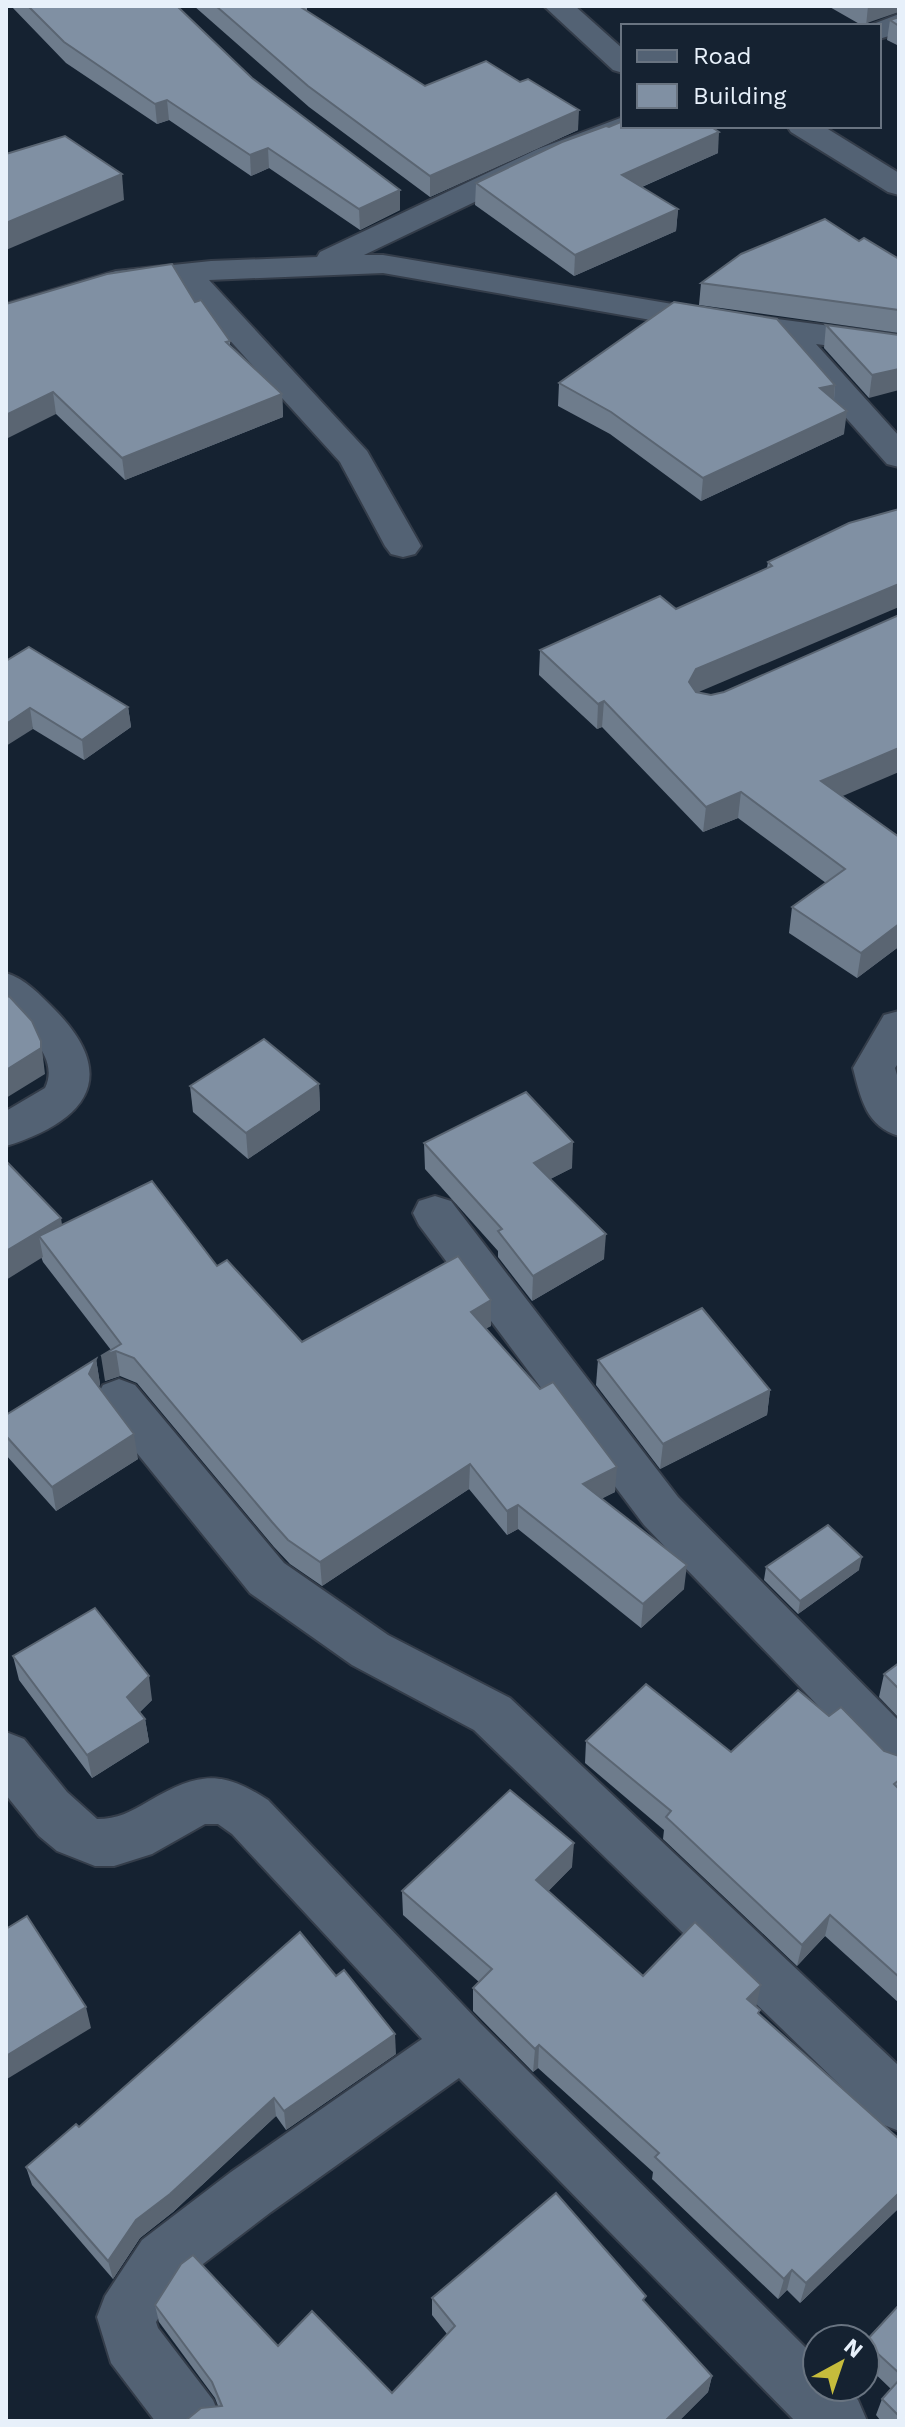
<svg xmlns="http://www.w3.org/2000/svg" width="905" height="2427" font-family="'Work Sans',sans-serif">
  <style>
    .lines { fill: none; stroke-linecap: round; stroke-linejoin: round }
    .street-casing { stroke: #343d4a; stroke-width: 4 }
    .street { fill: #536274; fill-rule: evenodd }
    .wall { fill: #6e7c8c }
    .shaded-wall { fill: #5a6572 }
    .building { fill: #8090a3; stroke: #5a6572; stroke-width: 2 }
  </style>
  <rect width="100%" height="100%" fill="#152231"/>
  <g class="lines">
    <defs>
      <g id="street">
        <polygon points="544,6 575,6 623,49 623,73 613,70"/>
        <polygon points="899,14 899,33 879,39 879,26 868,26"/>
        <polygon points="623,117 623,126 639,126 635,132 560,161 364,255 383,255 708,310 899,335 899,355 816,344 899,436 899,467 887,464 785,349 781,342 782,339 708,330 383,273 209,280 367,451 421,546 415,554 403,557 391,554 385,546 340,462 178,283 119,290 6,324 6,304 116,271 211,261 317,257 320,252 538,149"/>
        <polygon points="787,126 823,126 899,173 899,195 888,192 791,132"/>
        <path d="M6,973C26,979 40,995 55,1010C122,1078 84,1122 6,1146V1111L45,1088C60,1058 26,1030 6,1012Z"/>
        <path d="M899,1011V1062L895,1068L899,1082V1136C866,1126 861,1099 853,1068L884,1015Z"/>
        <polygon points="435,1196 451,1201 678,1497 899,1721 899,1778 881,1771 644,1525 419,1225 413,1213 419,1201"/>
        <polygon points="119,1379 135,1385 284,1563 388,1635 510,1698 899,2066 899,2131 879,2123 474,1730 352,1665 250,1593 103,1411 96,1398 103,1385"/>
        <path d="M6,1732L24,1739L67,1792L97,1819C118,1819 130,1812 149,1801C198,1773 220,1769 268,1800L481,2024L817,2359V2387H845L858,2400L867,2421H795L459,2078L271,2212L182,2280L156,2322L158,2328L213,2400L222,2421H155L111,2363L97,2317L105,2296L142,2240L231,2172L422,2039L232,1834L218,1824H205L152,1854L114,1866H95L57,1851L39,1836L6,1795Z"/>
      </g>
    </defs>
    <use href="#street" class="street-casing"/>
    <use href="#street" class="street"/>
  </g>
  <g class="wall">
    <polygon points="11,6 177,6 252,78 400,210 360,230 269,168 251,176 169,120 157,124 66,63"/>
    <polygon points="194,6 307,6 307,11 425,86 578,130 430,197 309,107"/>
    <polygon points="828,6 899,6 867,23 866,26 863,26"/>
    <polygon points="899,17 899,46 887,40 890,20"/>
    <polygon points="609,127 718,153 642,187 678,209 676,231 574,276 475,205 476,183"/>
    <polygon points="859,241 899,259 899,333 699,305 701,283"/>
    <polygon points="195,302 230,341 230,346 282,394 283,417 125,480 56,414 6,304"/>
    <polygon points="826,325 899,335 869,398 824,348"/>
    <polygon points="559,383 835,385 834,400 844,434 701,501 610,434 558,406"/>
    <polygon points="849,523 698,693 899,837 899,950 897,948 857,978 789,933 792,907 826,883 738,818 703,832 602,727 597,729 539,675 540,650 676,609 767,568 768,562"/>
    <polygon points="6,661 128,707 131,727 84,760 33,729"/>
    <polygon points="319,1084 320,1110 248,1159 193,1112 190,1086"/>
    <polygon points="424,1143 572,1168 550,1179 604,1259 532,1301 498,1257 498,1251 425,1169"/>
    <polygon points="6,1161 62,1225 217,1266 302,1342 491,1326 486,1328 615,1492 602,1498 684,1589 641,1628 518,1529 507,1535 469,1489 322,1586 290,1564 274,1547 137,1383 120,1376 105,1381 111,1350 43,1262"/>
    <polygon points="96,1359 100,1384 99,1387 138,1459 56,1511 6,1455 6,1415"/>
    <polygon points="598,1360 770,1390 767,1415 660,1469 596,1385"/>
    <polygon points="766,1567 859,1570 798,1614 764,1580"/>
    <polygon points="13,1656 152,1700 140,1712 145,1719 149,1742 92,1778 19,1680"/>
    <polygon points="899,1663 899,1718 879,1697 884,1674"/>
    <polygon points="829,1716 884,1751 899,1756 899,2003 825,1936 797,1966 663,1839 664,1830 585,1763 586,1741 731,1752"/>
    <polygon points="572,1867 548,1891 643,1976 757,2007 759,2014 899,2139 899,2208 800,2303 787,2290 778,2299 652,2179 653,2172 538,2068 533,2072 473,2011 473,1988 479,1982 403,1915 402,1891"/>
    <polygon points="396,2054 286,2130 276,2116 173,2212 140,2238 113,2279 32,2185 26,2167 79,2127"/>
    <polygon points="432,2298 645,2302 712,2376 708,2392 679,2421 185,2421 218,2406 215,2398 159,2322 155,2305 278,2346 392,2393 447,2334 432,2315"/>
    <polygon points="899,2305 899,2421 881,2421 876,2415 882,2399 891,2389 865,2364 865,2341"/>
  </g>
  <g class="shaded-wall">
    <polygon points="868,6 899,6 899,12 867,23 866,26"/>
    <polygon points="167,100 169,120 157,124 155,104"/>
    <polygon points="579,110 578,130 430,197 430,176"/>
    <polygon points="719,132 718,153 621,196 622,175"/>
    <polygon points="268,148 269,168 251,176 250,155"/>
    <polygon points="122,174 124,200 6,250 6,223"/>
    <polygon points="400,190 400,210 360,230 359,209"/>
    <polygon points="678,209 676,231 574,276 575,255"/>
    <polygon points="899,369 899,390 869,398 872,375"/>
    <polygon points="835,385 833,407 820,388"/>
    <polygon points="53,392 56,414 6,439 6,415"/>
    <polygon points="282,394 283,417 125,480 122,458"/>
    <polygon points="847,411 844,434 701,501 703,478"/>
    <polygon points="899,584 899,607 694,694 689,682 696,669"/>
    <polygon points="604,701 602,727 597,729 598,704"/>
    <polygon points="128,707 131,727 84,760 82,740"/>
    <polygon points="30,708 33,729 6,746 6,724"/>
    <polygon points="899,748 899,772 817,807 821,781"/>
    <polygon points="741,792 738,818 703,832 706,807"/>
    <polygon points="899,924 897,948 857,978 861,953"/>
    <polygon points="41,1041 45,1074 6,1098 6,1070"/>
    <polygon points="319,1084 320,1110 248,1159 246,1133"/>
    <polygon points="573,1142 572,1168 533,1188 534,1163"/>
    <polygon points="61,1218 65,1244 39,1236 43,1257 6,1280 6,1251"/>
    <polygon points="606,1234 604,1259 532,1301 533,1276"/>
    <polygon points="491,1300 491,1326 471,1337 471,1312"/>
    <polygon points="116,1351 120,1376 105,1381 101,1356"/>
    <polygon points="96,1359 100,1384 93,1399 89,1374"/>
    <polygon points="770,1390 767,1415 660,1469 663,1444"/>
    <polygon points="134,1434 138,1459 56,1511 52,1487"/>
    <polygon points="470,1464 469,1489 322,1586 320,1562"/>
    <polygon points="617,1467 615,1492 582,1509 583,1484"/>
    <polygon points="518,1505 518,1529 507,1535 507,1511"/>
    <polygon points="862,1557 859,1570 798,1614 800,1601"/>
    <polygon points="687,1565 684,1589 641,1628 643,1604"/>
    <polygon points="149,1676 152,1700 131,1720 127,1697"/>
    <polygon points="145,1719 149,1742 92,1778 87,1755"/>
    <polygon points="574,1843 572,1867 535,1905 536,1880"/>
    <polygon points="830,1915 825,1936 797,1966 802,1945"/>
    <polygon points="761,1985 756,2008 747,1999"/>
    <polygon points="86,2007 91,2028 7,2079 6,2056"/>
    <polygon points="395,2034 396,2054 286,2130 284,2111"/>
    <polygon points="539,2045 538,2068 533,2072 535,2049"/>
    <polygon points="274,2098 276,2116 173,2212 140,2238 113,2279 108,2261 136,2220"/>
    <polygon points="899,2193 899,2208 800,2303 806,2283"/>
    <polygon points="792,2270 787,2290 778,2299 784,2279"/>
    <polygon points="712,2376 708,2392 679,2421 665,2421"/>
  </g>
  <g class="building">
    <polygon points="28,6 177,6 252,78 400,190 359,209 268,148 250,155 167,100 155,104 64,42"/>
    <polygon points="216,6 299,6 425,86 486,61 520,82 528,79 579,110 430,176 308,86"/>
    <polygon points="899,17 899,26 890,20"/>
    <polygon points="623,121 623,126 710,126 719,132 622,175 678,209 575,255 476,183 562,142 606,126 609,127"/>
    <polygon points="65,136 122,174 6,223 6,154"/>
    <polygon points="825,219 859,241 864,238 899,259 899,310 701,283 741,254"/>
    <polygon points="172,264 195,302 201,300 230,341 226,342 282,394 122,458 53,392 6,415 6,304 107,274"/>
    <polygon points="674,302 777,319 835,385 820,388 847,411 703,478 611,412 559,383"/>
    <polygon points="826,325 899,335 899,369 872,375"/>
    <polygon points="899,509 899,584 696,669 689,682 696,692 711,695 724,692 899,615 899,748 821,781 899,837 899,924 861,953 792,907 845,869 741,792 706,807 604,701 598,704 540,650 660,596 676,609 772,566 768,562 849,523"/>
    <polygon points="29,647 128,707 82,740 30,708 6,724 6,661"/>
    <polygon points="9,996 32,1021 41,1041 41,1048 6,1070 6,998"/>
    <polygon points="264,1039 319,1084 246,1133 190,1086"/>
    <polygon points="526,1092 573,1142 534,1163 606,1234 533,1276 498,1231 502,1229 424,1143"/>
    <polygon points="6,1161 61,1218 6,1251"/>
    <polygon points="152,1181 217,1266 227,1260 302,1342 458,1256 491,1300 471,1312 540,1389 553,1382 617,1467 583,1484 687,1565 643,1604 518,1505 507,1511 470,1464 320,1562 288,1540 272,1522 134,1358 116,1351 101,1356 121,1344 39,1236"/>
    <polygon points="702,1308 770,1390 663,1444 598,1360"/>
    <polygon points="96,1359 89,1374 134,1434 52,1487 6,1436 6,1415"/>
    <polygon points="828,1525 862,1557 800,1601 766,1567"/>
    <polygon points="95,1608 149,1676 127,1697 145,1719 87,1755 13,1656"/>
    <polygon points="899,1663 899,1689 884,1674"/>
    <polygon points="646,1684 731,1752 798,1690 829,1716 841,1707 884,1751 899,1756 899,1780 894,1784 899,1789 899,1977 830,1915 802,1945 666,1817 671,1811 586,1741"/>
    <polygon points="510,1790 574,1843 536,1880 643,1976 695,1922 761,1985 747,1999 760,2010 758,2013 899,2139 899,2193 806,2283 792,2270 784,2279 655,2157 659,2153 539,2045 535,2049 473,1988 492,1969 402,1891"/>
    <polygon points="27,1916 86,2007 6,2056 6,1929"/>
    <polygon points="300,1932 336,1976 344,1970 395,2034 284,2111 274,2098 170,2194 136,2220 108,2261 26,2167 76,2124 79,2127"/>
    <polygon points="556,2193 646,2296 643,2300 712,2376 665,2421 185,2421 201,2408 222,2406 212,2382 155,2305 181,2264 193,2255 278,2346 312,2311 392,2393 455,2326 432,2298"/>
    <polygon points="899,2305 899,2373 865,2342"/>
    <polygon points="899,2380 899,2416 882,2399"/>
  </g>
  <rect width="905" height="2427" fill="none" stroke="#e7f0fa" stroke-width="16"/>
  <rect x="621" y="24" width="260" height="104" fill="#152231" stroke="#697481" stroke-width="2"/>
  <rect x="637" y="50" width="40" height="12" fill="#536274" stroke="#697481" stroke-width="2"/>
  <text x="693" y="64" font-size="24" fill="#e7f0fa">Road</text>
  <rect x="637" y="84" width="40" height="24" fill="#8090a3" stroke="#697481" stroke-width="2"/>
  <text x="693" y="104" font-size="24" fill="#e7f0fa">Building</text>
  <g transform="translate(841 2363) rotate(40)"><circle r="38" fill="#152231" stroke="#697481" stroke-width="2"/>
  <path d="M0-6L14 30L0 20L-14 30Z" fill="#c6bc3c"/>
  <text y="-12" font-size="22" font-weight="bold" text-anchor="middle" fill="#e7f0fa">N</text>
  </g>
</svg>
